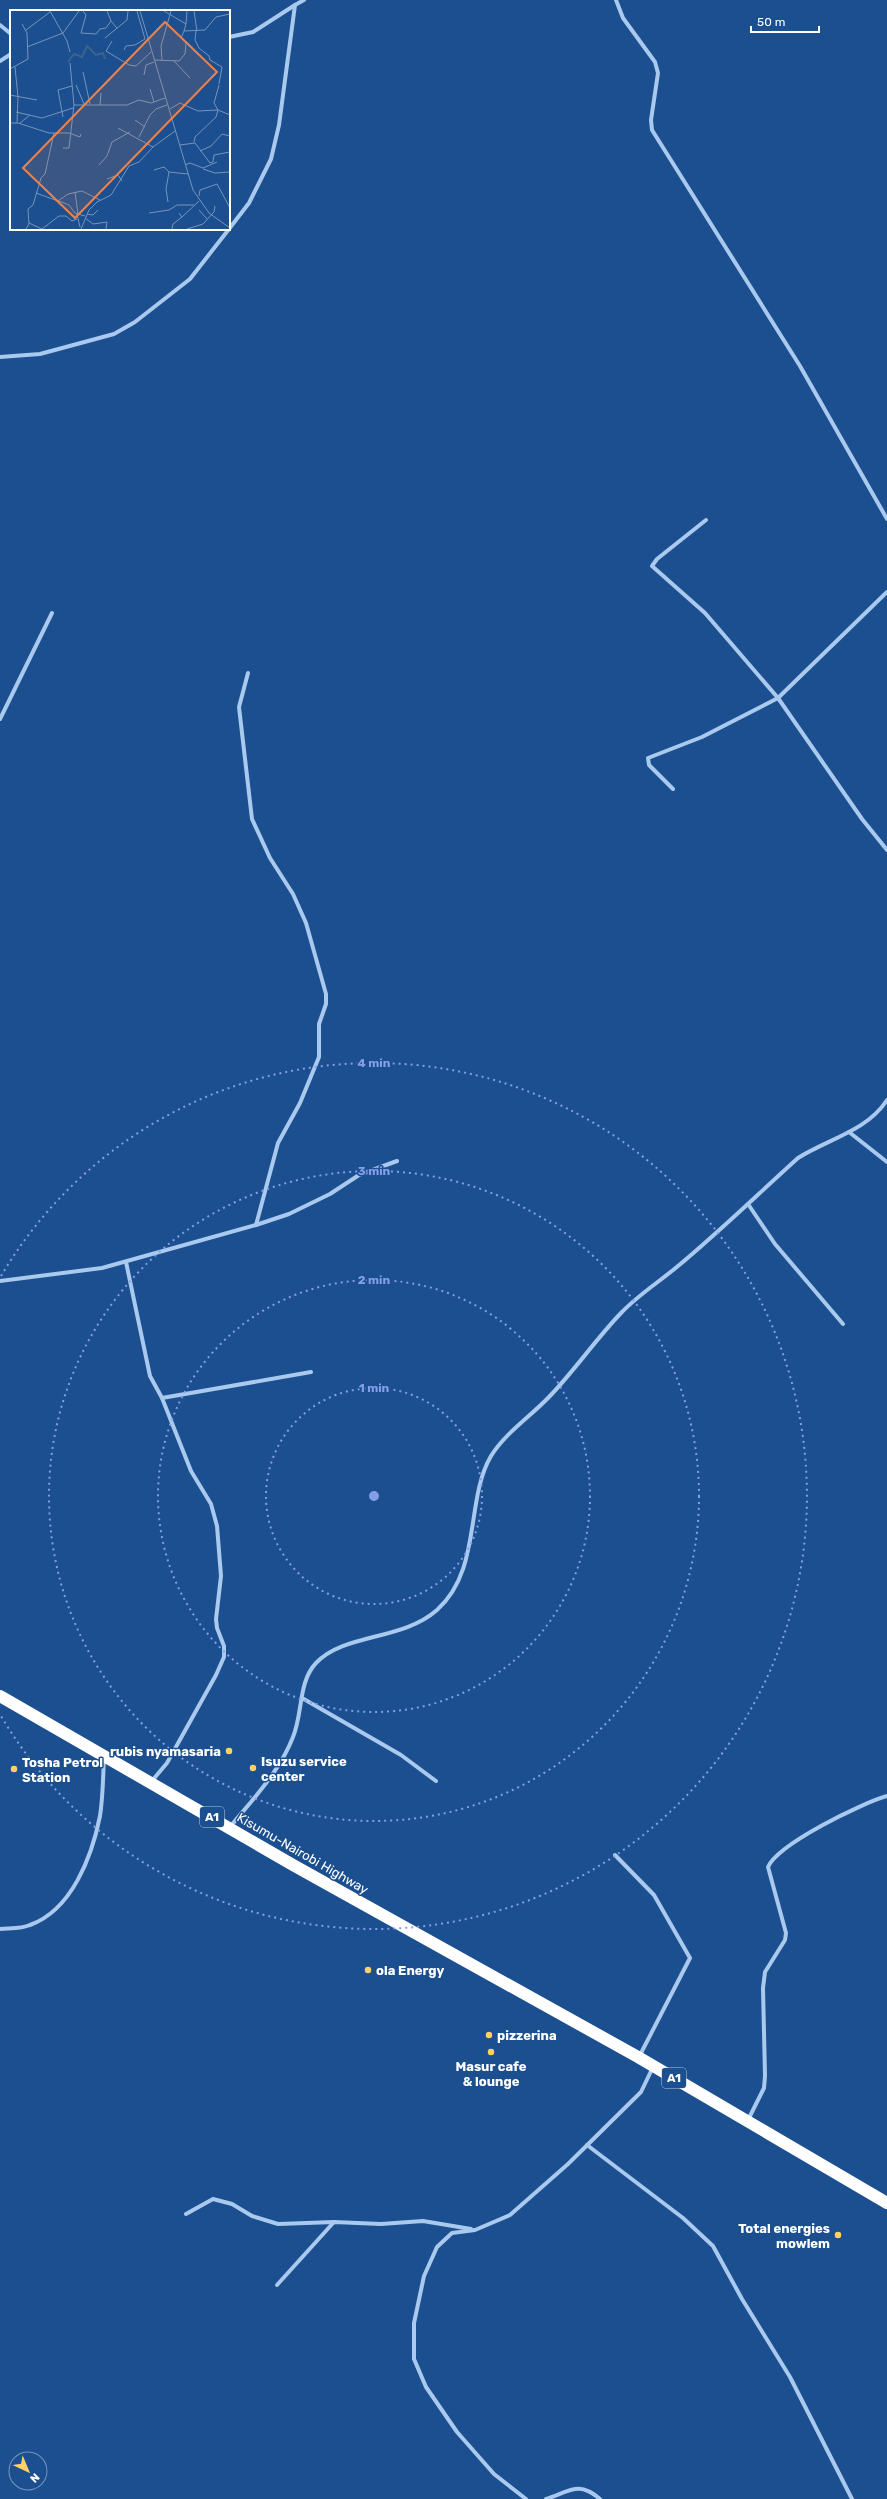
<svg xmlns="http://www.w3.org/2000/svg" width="887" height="2499" font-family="Rubik,sans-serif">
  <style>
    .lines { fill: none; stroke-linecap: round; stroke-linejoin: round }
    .street { stroke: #a9c9ee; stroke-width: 4 }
    .highway { stroke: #fff; stroke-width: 12 }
    .ring { fill: none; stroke: #839eea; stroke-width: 2; stroke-dasharray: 2 4 }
    .poi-dot { fill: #ffd166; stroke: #1b4f8f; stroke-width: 1.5 }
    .labels { text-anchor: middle; stroke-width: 3; stroke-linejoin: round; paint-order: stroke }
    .shield { fill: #1b4f8f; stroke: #bbcadd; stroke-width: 1 }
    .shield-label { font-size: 12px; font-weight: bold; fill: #fff }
    .poi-label { font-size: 13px; font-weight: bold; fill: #fff; stroke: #1b4f8f; text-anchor: start }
    .street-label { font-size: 13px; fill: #fff; stroke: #1b4f8f }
    .inset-river { fill: none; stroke: #3c6290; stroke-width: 2 }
    .inset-road { fill: none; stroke: #7695bc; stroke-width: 1 }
    .view { fill: #ee8249; fill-opacity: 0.15; stroke: #ee8249; stroke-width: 2 }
    .inset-edge { fill: none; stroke: #fff; stroke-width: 2 }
    .centre { fill: #839eea; stroke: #1b4f8f; stroke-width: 2 }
    .ring-label { font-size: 12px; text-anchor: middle; font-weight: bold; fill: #839eea; stroke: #1b4f8f; stroke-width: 3; stroke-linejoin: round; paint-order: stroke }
  </style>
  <rect width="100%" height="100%" fill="#1b4f8f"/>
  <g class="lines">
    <g class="street">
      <polyline points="616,0 623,18 655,62 658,73 651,120 652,130 800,366 887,519"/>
      <polyline points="0,25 11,34"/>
      <polyline points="229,37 253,32 295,5"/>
      <polyline points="0,61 11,54"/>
      <polyline points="229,229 249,203 271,159 279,125 295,5 304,0"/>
      <polyline points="0,357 40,354 114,334 135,322 190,279 229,229"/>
      <polyline points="706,520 657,559 652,566 705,613 778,698 862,819 887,850"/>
      <polyline points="248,673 239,707 252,819 270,858 293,894 306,923 326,994 326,1004 319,1024 319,1057 300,1103 278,1143 256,1225"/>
      <polyline points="0,719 52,613"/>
      <polyline points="673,789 649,765 648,758 702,737 778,698 887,592"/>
      <polyline points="849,1132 887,1162"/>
      <polyline points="748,1204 775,1244 843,1324"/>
      <polyline points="126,1262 150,1376 162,1398 191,1471 211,1504 217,1526 221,1576 216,1619 217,1628 224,1646 224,1657 216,1675 167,1763 151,1782"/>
      <polyline points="0,1281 102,1268 256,1225 289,1214 330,1194 359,1175 397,1161"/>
      <polyline points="162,1398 311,1372"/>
      <polyline points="302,1698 401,1755 436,1781"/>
      <path d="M230,1827C253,1799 280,1771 293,1737C303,1713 298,1682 316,1663C344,1633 402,1641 437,1610C482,1570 465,1500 491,1456C505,1433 531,1416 549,1397C575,1370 596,1339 621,1313C638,1295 659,1282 678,1266C719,1232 758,1194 798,1158C828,1139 867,1131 887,1100"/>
      <polyline points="615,1855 654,1895 690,1958 639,2057"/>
      <path d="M0,1929C9,1928 21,1929 30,1925C72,1910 92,1856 100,1816C103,1797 103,1777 104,1758"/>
      <path d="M748,2120L764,2088L765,2076L763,1988L765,1972L785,1940L786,1933L768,1867C778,1844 862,1803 887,1796"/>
      <polyline points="587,2145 683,2218 713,2246 742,2299 790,2377 852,2499"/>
      <polyline points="186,2214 213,2199 232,2204 252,2216 278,2224 334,2222 381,2224 423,2221 471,2229"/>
      <polyline points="277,2285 334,2222"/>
      <polyline points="526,2499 494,2474 457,2432 426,2387 414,2359 414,2323 424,2276 437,2247 452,2233 475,2230 510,2215 568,2164 641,2092 653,2067"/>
      <path d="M546,2499C569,2492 578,2480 600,2499"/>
    </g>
    <polyline class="highway" points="0,1696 293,1865 638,2057 887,2203"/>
  </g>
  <g class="ring">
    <circle cx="374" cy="1496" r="108"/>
    <circle cx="374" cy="1496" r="216"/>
    <circle cx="374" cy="1496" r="325"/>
    <path d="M1 1276A433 433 0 1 1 1 1716"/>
  </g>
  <g class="poi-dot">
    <circle cx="229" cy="1751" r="4"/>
    <circle cx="253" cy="1768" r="4"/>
    <circle cx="14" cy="1769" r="4"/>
    <circle cx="368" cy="1970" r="4"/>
    <circle cx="489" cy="2035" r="4"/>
    <circle cx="491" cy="2052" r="4"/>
    <circle cx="838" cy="2235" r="4"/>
  </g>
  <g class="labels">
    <g class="shield">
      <rect x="200" y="1807" width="24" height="20" rx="3"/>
      <rect x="662" y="2068" width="24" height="20" rx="3"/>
    </g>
    <g class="shield-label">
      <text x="212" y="1821">A1</text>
      <text x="674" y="2082">A1</text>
    </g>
    <g class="poi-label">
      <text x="221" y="1756" text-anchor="end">rubis nyamasaria</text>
      <text x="261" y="1766">Isuzu service<tspan x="261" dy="15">center</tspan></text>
      <text x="22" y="1767">Tosha Petrol<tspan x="22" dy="15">Station</tspan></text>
      <text x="376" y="1975">ola Energy</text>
      <text x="497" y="2040">pizzerina</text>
      <text x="491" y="2071" text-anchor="middle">Masur cafe<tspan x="491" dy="15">&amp; lounge</tspan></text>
      <text x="830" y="2233" text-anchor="end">Total energies<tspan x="830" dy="15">mowlem</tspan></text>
    </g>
    <g class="street-label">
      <text transform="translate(303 1853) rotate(30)" y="5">Kisumu-Nairobi Highway</text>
    </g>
  </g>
  <g transform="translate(10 10)">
    <rect width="220" height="220" fill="#1b4f8f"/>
    <path class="inset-river" d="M58,52L64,44L72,47L77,36L86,45L93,43L95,49"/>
    <path class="inset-road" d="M40,1L57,31L60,42M73,1L76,5L71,23L86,24L90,19L96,18L101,11M97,1L101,11L107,18M127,1L135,29M130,1L183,180L199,203L220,218M154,1L176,14L174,21M184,1L187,21M176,14L177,1M16,20L40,2M186,21L185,30L189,38L199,46L200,50L212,57L209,74M95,28L117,10L118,1M102,31L96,41L119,55L126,56L141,42M17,37L53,23L69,1M114,40L116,36L125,35L135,29M145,50L169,51L175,44L176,33L171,28L174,21L195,20L206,7L220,4M152,50L151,36L161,1M164,51L180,68M5,57L8,87L7,113M0,59L18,49L17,23L12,14M73,62L80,94M134,65L136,55L144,52M66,75L74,94M140,79L144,92M0,85L27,90M64,95H117L129,90L141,93L155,88M90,95L91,83M160,99L170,93L188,101L208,100L220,105M208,100L204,93L209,75M6,102L32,108L63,98M53,107L48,80L62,76M125,110L135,117M0,113H8L39,123H59L70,127L71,124M10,113L20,105M108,118L143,137M129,127L140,105L146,99L157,95M184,132L185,127L206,107L208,100M170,135L185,133L200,153L203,152L204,145L220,142M53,138H59L64,95L60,53M190,141L201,136L212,124L220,126M89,155L97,146L102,132L120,122M175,155L180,153L193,158L207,152M193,159L205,163L220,162M144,160L154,157L159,162L178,164M97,169L108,165L112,171M65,182L68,204M26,183L48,191L58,184L72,181L90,190M189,186L190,180L207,174L220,198M49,191L59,195L65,203L75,206M158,192L156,179L159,162M189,200L197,209M139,203L159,200L167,195H184M169,203L172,207L189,191M67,204L70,217M77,204L83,205L88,200M75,208L83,214L97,212L96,219M19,213L32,219M16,219L19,214L18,199L23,195L31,168L35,164L44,123M32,219L49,206H56L62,211L67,209M71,219L79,200L87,192L101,185L119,156L129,152L143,137L165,121M162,219L163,214L172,207M177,219L193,214L204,202L205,196"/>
    <path class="view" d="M155,12L207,62L65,208L13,158Z"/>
    <rect width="220" height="220" class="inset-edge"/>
  </g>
  <circle cx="374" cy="1496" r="6" class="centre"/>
  <g class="ring-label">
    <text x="374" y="1067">4 min</text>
    <text x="374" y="1175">3 min</text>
    <text x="374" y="1284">2 min</text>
    <text x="374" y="1392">1 min</text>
  </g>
  <g transform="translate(28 2471) rotate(136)"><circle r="19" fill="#1b4f8f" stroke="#7695bc"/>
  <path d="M0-3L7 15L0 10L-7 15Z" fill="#ffd166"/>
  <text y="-6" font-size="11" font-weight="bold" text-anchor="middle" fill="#ffffff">N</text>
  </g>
  <path d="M751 26v6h68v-6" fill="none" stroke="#ffffff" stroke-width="2"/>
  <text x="757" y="26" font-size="12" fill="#ffffff" stroke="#1b4f8f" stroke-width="3" paint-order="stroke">50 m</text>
</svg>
